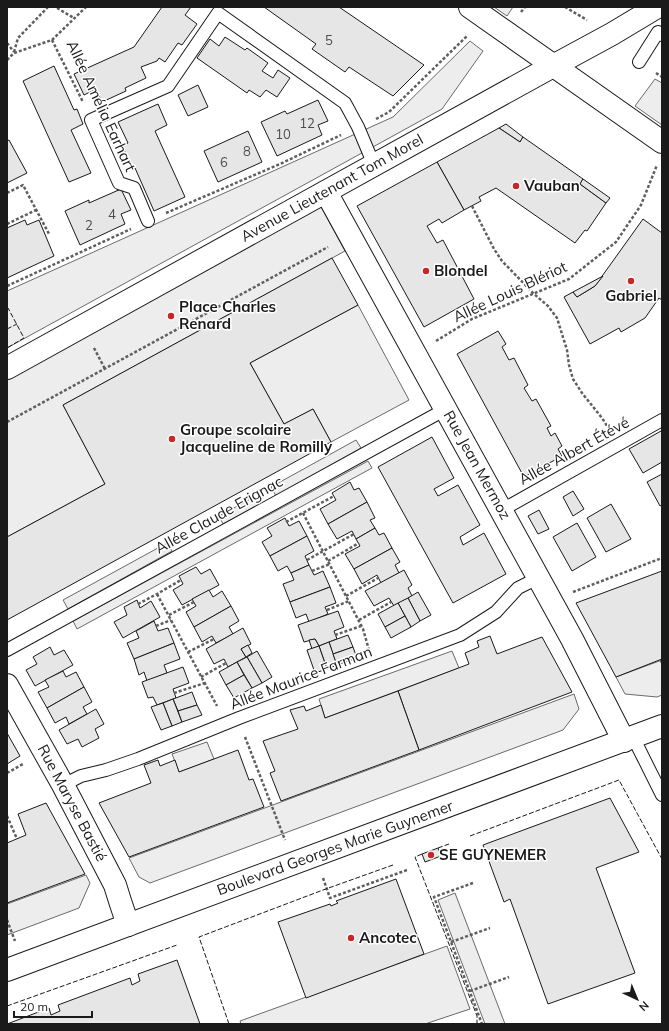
<svg xmlns="http://www.w3.org/2000/svg" width="669" height="1031" font-family="Mulish,sans-serif">
  <style>
    .built { fill: #ededed; stroke: #6a6a6a }
    .building { fill: #e6e6e6; stroke: #1a1a1a }
    .lines { fill: none; stroke-linecap: round; stroke-linejoin: round }
    .lane-casing { stroke: #1a1a1a; stroke-width: 14 }
    .street-casing { stroke: #1a1a1a; stroke-width: 24 }
    .path { stroke: #5f5f5f; stroke-width: 2.5; stroke-dasharray: 3 2; stroke-linecap: butt }
    .lane { stroke: #fff; stroke-width: 12 }
    .street { stroke: #fff; stroke-width: 22 }
    .fence { stroke: #1a1a1a; stroke-width: 1; stroke-dasharray: 5 2; stroke-linecap: butt }
    .poi-dot { fill: #c62828; stroke: #fff; stroke-width: 1.5 }
    .labels { text-anchor: middle; stroke-width: 3; stroke-linejoin: round; paint-order: stroke }
    .number-label { font-size: 13px; fill: #4d4d4d }
    .street-label { font-size: 15px; fill: #1a1a1a; stroke: #fff }
    .poi-label { font-size: 15px; font-weight: bold; fill: #1a1a1a; stroke: #fff; text-anchor: start }
  </style>
  <rect width="100%" height="100%" fill="#fff"/>
  <g class="built">
    <polygon points="494,7 513,7 507,16"/>
    <polygon points="470,41 483,51 442,109 7,348 7,291 393,117"/>
    <polygon points="655,79 662,83 662,125 635,106"/>
    <polygon points="320,205 345,251 63,405 105,484 7,537 7,376"/>
    <polygon points="358,305 409,400 331,442 313,409 284,424 250,363"/>
    <polygon points="356,440 361,448 276,496 271,487"/>
    <polygon points="368,461 372,468 77,629 73,621"/>
    <polygon points="254,497 258,505 223,524 219,516"/>
    <polygon points="167,543 172,551 68,609 63,600"/>
    <polygon points="452,651 459,668 325,718 319,699"/>
    <polygon points="662,660 662,695 657,697 625,694 616,677"/>
    <polygon points="574,694 579,709 563,730 150,883 139,877 129,858"/>
    <polygon points="207,742 214,759 179,772 172,754"/>
    <polygon points="86,875 90,883 79,908 7,935 7,904"/>
    <polygon points="455,893 505,1024 485,1024 438,900"/>
    <polygon points="447,946 470,1009 425,1024 241,1024 240,1021"/>
  </g>
  <g class="building">
    <polygon points="162,7 191,7 185,15 197,24 182,45 178,43 165,62 159,58 157,61 141,67 146,78 125,88 126,91 102,102 96,89 84,95 74,74 134,47"/>
    <polygon points="264,7 339,7 424,65 393,96 349,67 345,72 312,49 316,44"/>
    <polygon points="225,37 245,50 247,48 268,63 262,71 273,78 278,70 290,78 277,97 266,90 260,97 249,90 247,93 197,58 210,39 219,46"/>
    <polygon points="54,66 74,110 77,109 83,124 71,130 91,173 69,182 23,81"/>
    <polygon points="198,85 208,107 188,116 178,95"/>
    <polygon points="318,100 328,121 318,125 322,135 277,156 261,122 285,111 287,114"/>
    <polygon points="158,104 167,125 155,131 185,197 154,211 135,168 132,169 122,145 128,143 118,122"/>
    <polygon points="506,124 523,137 520,142 499,128"/>
    <polygon points="499,128 520,142 523,137 583,179 580,184 606,203 587,231 585,230 575,243 496,188 479,197 481,201 464,210 437,162"/>
    <polygon points="248,131 262,162 218,182 204,151"/>
    <polygon points="9,140 27,173 7,183 7,141"/>
    <polygon points="437,162 464,210 442,223 439,219 427,226 437,243 443,240 474,299 424,327 357,206"/>
    <polygon points="583,179 610,198 606,203 580,184"/>
    <polygon points="121,189 131,210 121,214 125,224 80,245 65,211 89,200 89,203"/>
    <polygon points="643,219 662,233 662,300 659,298 645,318 621,332 619,328 590,344 564,297 573,292 577,297 595,286"/>
    <polygon points="25,220 27,225 39,220 54,256 7,278 7,228"/>
    <polygon points="332,258 358,305 250,363 284,424 313,409 331,442 7,620 7,537 105,484 63,405"/>
    <polygon points="603,276 595,286 577,297 573,292"/>
    <polygon points="498,331 506,344 502,347 509,360 514,358 528,385 524,388 532,401 536,399 551,426 547,428 551,436 555,433 562,446 558,449 562,456 524,477 457,354"/>
    <polygon points="661,431 662,434 662,462 643,473 629,449"/>
    <polygon points="432,437 454,478 434,489 438,496 458,485 480,525 460,537 463,545 484,533 506,574 453,603 378,467"/>
    <polygon points="662,474 662,505 660,506 647,482"/>
    <polygon points="350,482 354,490 359,488 367,502 328,524 320,509 336,500 332,493"/>
    <polygon points="573,491 584,509 573,516 563,497"/>
    <polygon points="367,502 375,518 370,520 375,528 356,539 352,531 337,539 328,524"/>
    <polygon points="611,504 631,539 606,552 587,518"/>
    <polygon points="539,510 549,529 538,534 528,516"/>
    <polygon points="285,518 289,526 299,521 307,536 270,556 262,542 272,536 267,528"/>
    <polygon points="577,523 596,557 572,571 553,537"/>
    <polygon points="375,528 379,535 384,533 392,548 354,569 345,554 360,546 356,539"/>
    <polygon points="307,536 314,551 305,556 309,565 291,573 287,566 278,571 270,556"/>
    <polygon points="392,548 400,562 395,565 399,573 381,583 377,575 362,584 354,569"/>
    <polygon points="309,565 314,575 323,571 330,587 290,602 283,584 294,580 291,573"/>
    <polygon points="196,567 201,574 210,569 219,585 182,605 173,590 183,584 179,576"/>
    <polygon points="404,570 412,585 408,588 412,596 394,606 389,598 374,606 365,591"/>
    <polygon points="662,571 662,659 616,677 576,603"/>
    <polygon points="330,587 336,603 325,607 328,614 309,622 306,614 296,618 290,602"/>
    <polygon points="209,590 213,597 222,591 231,606 194,627 186,612 196,606 192,599"/>
    <polygon points="418,592 431,615 420,621 408,598"/>
    <polygon points="408,598 420,621 411,627 398,603"/>
    <polygon points="137,600 140,608 151,601 160,617 123,638 114,622 127,615 124,607"/>
    <polygon points="398,603 405,616 385,627 378,614"/>
    <polygon points="231,606 239,621 229,627 233,634 216,643 212,636 202,642 194,627"/>
    <polygon points="338,611 344,627 334,631 337,639 319,646 315,639 304,642 298,625"/>
    <polygon points="405,616 411,627 391,638 385,627"/>
    <polygon points="154,621 158,631 168,628 174,643 134,659 127,643 139,638 136,631"/>
    <polygon points="243,628 251,644 241,649 246,657 228,667 224,659 214,664 206,649"/>
    <polygon points="348,635 353,647 333,654 329,642"/>
    <polygon points="490,636 497,654 542,637 572,692 419,750 398,691 469,664 465,653 479,647 477,641"/>
    <polygon points="315,639 319,646 312,649 309,640"/>
    <polygon points="329,642 337,665 327,669 319,646"/>
    <polygon points="174,643 180,659 164,665 167,673 147,681 144,672 139,675 134,659"/>
    <polygon points="248,645 252,653 246,657 241,649"/>
    <polygon points="319,646 327,669 315,673 307,650"/>
    <polygon points="50,647 54,655 64,650 73,665 35,686 26,670 37,664 33,657"/>
    <polygon points="353,647 357,658 337,665 333,654"/>
    <polygon points="257,651 272,677 262,683 247,657"/>
    <polygon points="247,657 262,683 252,688 237,662"/>
    <polygon points="237,662 244,675 226,685 219,672"/>
    <polygon points="183,667 189,683 173,689 176,698 157,705 153,697 148,698 142,682"/>
    <polygon points="63,671 66,677 76,672 84,687 47,708 38,692 49,687 45,680"/>
    <polygon points="244,675 252,688 234,698 226,685"/>
    <polygon points="84,687 92,702 83,707 87,714 69,724 66,717 55,723 47,708"/>
    <polygon points="398,691 419,750 281,801 270,773 275,771 263,741 298,729 290,710 304,706 306,711 321,705 325,718"/>
    <polygon points="192,692 197,705 178,711 173,699"/>
    <polygon points="173,699 182,722 172,726 163,703"/>
    <polygon points="163,703 172,726 161,730 151,707"/>
    <polygon points="197,705 202,715 182,722 178,711"/>
    <polygon points="96,709 104,724 95,729 99,738 82,747 78,739 67,744 59,730"/>
    <polygon points="7,733 20,756 7,764"/>
    <polygon points="238,750 249,780 253,779 264,807 129,857 99,803 151,783 144,765 158,760 160,766 175,760 179,772"/>
    <polygon points="610,798 639,852 596,868 635,973 548,1004 510,899 504,902 483,845"/>
    <polygon points="46,803 85,874 7,903 7,843 26,835 18,814"/>
    <polygon points="438,848 441,856 425,862 422,854"/>
    <polygon points="396,879 424,954 306,998 278,922 330,904 331,906 338,903 336,901"/>
    <polygon points="177,960 200,1024 7,1024 49,1008 51,1015 60,1011 58,1005 130,978 132,985 140,981 138,974"/>
  </g>
  <g class="lines">
    <defs>
      <g id="lane">
        <polyline points="639,62 658,32 662,35"/>
        <polyline points="148,221 134,188 119,183 91,120 168,86 218,13 345,103 358,127 374,165"/>
        <polyline points="502,510 662,420"/>
        <polyline points="7,650 446,409"/>
        <polyline points="633,737 662,795"/>
        <polyline points="63,785 81,776 106,770 138,759 239,718 460,635 496,612 518,588 538,578"/>
      </g>
      <g id="street">
        <polyline points="470,7 662,142"/>
        <polyline points="326,192 572,639 624,741"/>
        <polyline points="7,368 553,66 612,34 657,7"/>
        <polyline points="7,685 63,785 115,885 120,901 128,925"/>
        <polyline points="7,970 662,726"/>
      </g>
    </defs>
    <use href="#lane" class="lane-casing"/>
    <use href="#street" class="street-casing"/>
    <g class="path">
      <polyline points="565,7 587,20"/>
      <polyline points="57,8 74,18"/>
      <polyline points="521,12 525,7"/>
      <polyline points="52,40 83,102"/>
      <polyline points="7,43 14,52"/>
      <polyline points="14,52 18,38 48,7"/>
      <polyline points="7,60 14,53 52,40 86,7"/>
      <polyline points="656,73 662,77"/>
      <polyline points="376,119 389,112 468,35"/>
      <polyline points="7,193 23,185 49,234"/>
      <polyline points="472,206 494,249 502,261 534,294 548,306 557,318 567,350 569,365 573,379 582,393 602,418 609,429"/>
      <polyline points="166,213 280,164 341,135"/>
      <polyline points="7,224 36,210"/>
      <polyline points="7,286 131,229"/>
      <polyline points="436,341 472,319 569,279 616,242 641,205 657,165"/>
      <polyline points="94,348 105,369"/>
      <polyline points="7,422 328,247"/>
      <polyline points="303,513 363,629 369,650"/>
      <polyline points="286,522 334,496"/>
      <polyline points="307,560 354,534"/>
      <polyline points="328,561 359,543"/>
      <polyline points="312,571 330,564"/>
      <polyline points="573,592 662,558"/>
      <polyline points="157,594 217,706"/>
      <polyline points="346,596 378,578"/>
      <polyline points="138,604 157,594 181,580"/>
      <polyline points="327,610 349,601"/>
      <polyline points="169,615 194,602"/>
      <polyline points="359,620 391,602"/>
      <polyline points="156,626 171,620"/>
      <polyline points="335,635 361,626"/>
      <polyline points="188,652 214,639"/>
      <polyline points="661,660 662,663"/>
      <polyline points="201,677 226,663"/>
      <polyline points="174,693 205,683"/>
      <polyline points="245,737 285,840"/>
      <polyline points="7,773 23,764"/>
      <polyline points="7,816 17,839"/>
      <polyline points="323,878 330,898 407,870"/>
      <polyline points="473,883 434,897 482,1024"/>
      <polyline points="7,920 15,941"/>
      <polyline points="451,942 490,928"/>
      <polyline points="470,991 509,977"/>
    </g>
    <use href="#lane" class="lane"/>
    <use href="#street" class="street"/>
    <g class="fence">
      <polyline points="7,309 8,308 24,338 7,348"/>
      <polyline points="7,329 17,324"/>
      <polyline points="470,836 619,780 662,859"/>
      <polyline points="438,848 449,844"/>
      <polyline points="422,854 415,857 477,1016 477,1024"/>
      <polyline points="7,1006 177,945"/>
      <polyline points="229,1024 199,937 323,890 393,865"/>
    </g>
  </g>
  <g class="poi-dot">
    <circle cx="516" cy="186" r="4"/>
    <circle cx="426" cy="271" r="4"/>
    <circle cx="631" cy="281" r="4"/>
    <circle cx="171" cy="316" r="4"/>
    <circle cx="172" cy="439" r="4"/>
    <circle cx="431" cy="855" r="4"/>
    <circle cx="351" cy="938" r="4"/>
  </g>
  <g class="labels">
    <g class="number-label">
      <text x="329" y="45">5</text>
      <text x="307" y="128">12</text>
      <text x="283" y="139">10</text>
      <text x="247" y="156">8</text>
      <text x="224" y="167">6</text>
      <text x="112" y="219">4</text>
      <text x="89" y="230">2</text>
    </g>
    <g class="street-label">
      <text transform="translate(101 106) rotate(65)" y="5">Allée Amélia Earhart</text>
      <text transform="translate(332 188) rotate(-29)" y="5">Avenue Lieutenant Tom Morel</text>
      <text transform="translate(510 292) rotate(-25)" y="5">Allée Louis Blériot</text>
      <text transform="translate(574 451) rotate(-29)" y="5">Allée Albert Étévé</text>
      <text transform="translate(477 465) rotate(61)" y="5">Rue Jean Mermoz</text>
      <text transform="translate(219 515) rotate(-29)" y="5">Allée Claude Erignac</text>
      <text transform="translate(301 678) rotate(-21)" y="5">Allée Maurice Farman</text>
      <text transform="translate(72 803) rotate(62)" y="5">Rue Maryse Bastié</text>
      <text transform="translate(335 848) rotate(-20)" y="5">Boulevard Georges Marie Guynemer</text>
    </g>
    <g class="poi-label">
      <text x="524" y="191">Vauban</text>
      <text x="434" y="276">Blondel</text>
      <text x="631" y="301" text-anchor="middle">Gabriel</text>
      <text x="179" y="312">Place Charles<tspan x="179" dy="17">Renard</tspan></text>
      <text x="180" y="435">Groupe scolaire<tspan x="180" dy="17">Jacqueline de Romilly</tspan></text>
      <text x="439" y="860">SE GUYNEMER</text>
      <text x="359" y="943">Ancotec</text>
    </g>
  </g>
  <rect width="669" height="1031" fill="none" stroke="#1a1a1a" stroke-width="16"/>
  <g transform="translate(637 999) rotate(136)" stroke="#ffffff" stroke-width="3" paint-order="stroke">
  <path d="M0-3L7 15L0 10L-7 15Z" fill="#1a1a1a"/>
  <text y="-6" font-size="11" font-weight="bold" text-anchor="middle" fill="#1a1a1a">N</text>
  </g>
  <path d="M14 1011v6h78v-6" fill="none" stroke="#1a1a1a" stroke-width="2"/>
  <text x="20" y="1011" font-size="12" fill="#1a1a1a" stroke="#ffffff" stroke-width="3" paint-order="stroke">20 m</text>
</svg>
